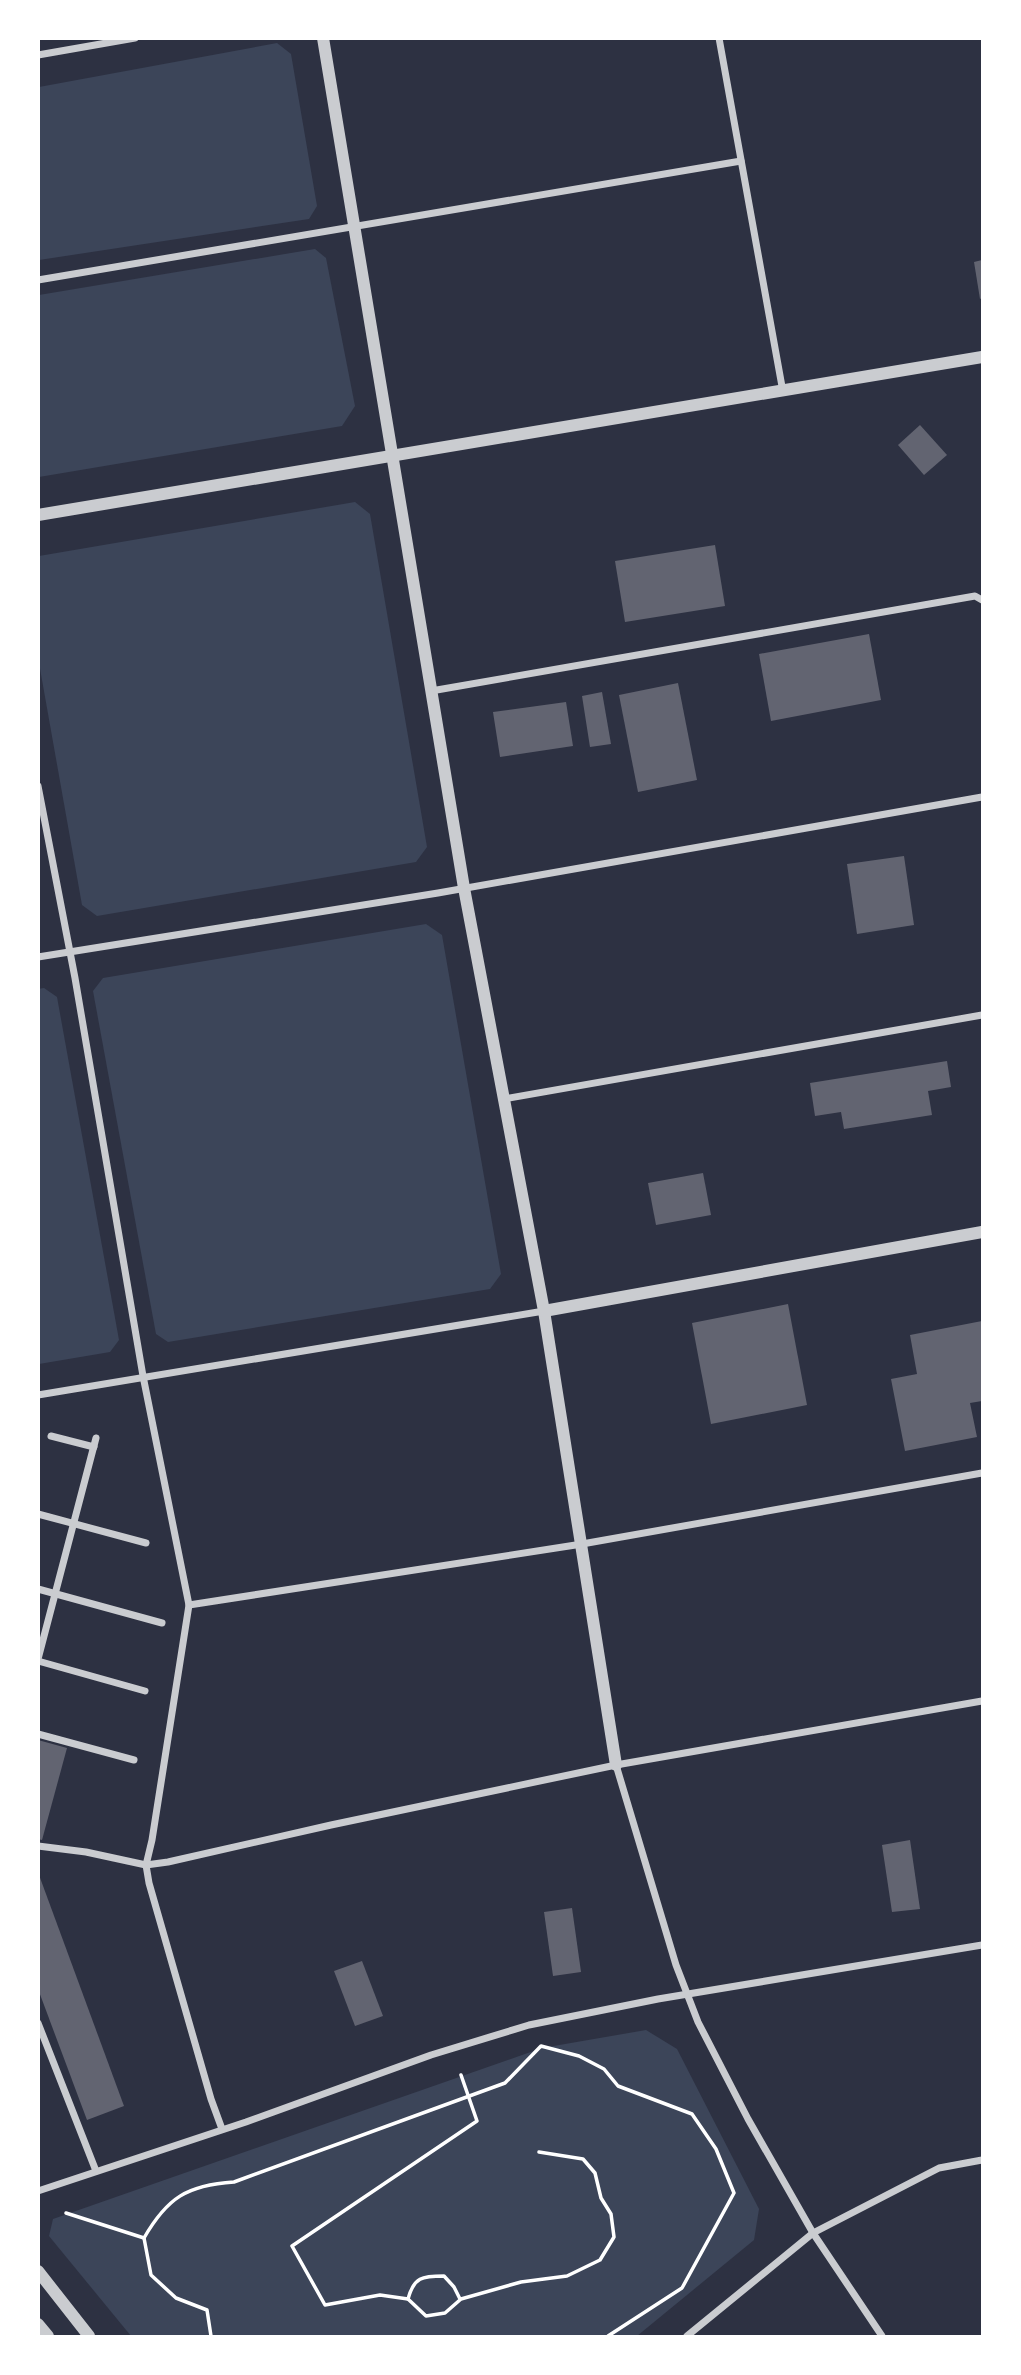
<svg xmlns="http://www.w3.org/2000/svg" width="1021" height="2375" font-family="'Nunito Sans',sans-serif">
  <style>
    .green { fill: #3c4559 }
    .building { fill: #626471 }
    .lines { fill: none; stroke-linecap: round; stroke-linejoin: round }
    .path { stroke: #fff; stroke-width: 3.5 }
    .minor { stroke: #caccd0; stroke-width: 7 }
    .tertiary { stroke: #caccd0; stroke-width: 12 }
  </style>
  <rect width="100%" height="100%" fill="#2d3142"/>
  <g class="green">
    <polygon points="277,43 291,54 317,206 309,219 39,260 39,87"/>
    <polygon points="315,249 326,258 355,406 342,426 39,477 39,295"/>
    <polygon points="355,502 370,514 427,847 416,862 97,916 82,905 39,663 39,556"/>
    <polygon points="426,924 442,935 501,1274 490,1289 168,1342 156,1334 93,991 103,978"/>
    <polygon points="44,988 57,997 119,1340 110,1352 39,1364 38,989"/>
    <polygon points="646,2030 677,2049 759,2209 754,2240 637,2336 131,2336 49,2236 53,2219 542,2048"/>
  </g>
  <g class="building">
    <polygon points="982,260 982,298 980,299 974,262"/>
    <polygon points="920,425 947,455 924,475 898,445"/>
    <polygon points="715,545 725,606 625,622 615,561"/>
    <polygon points="869,634 881,700 771,721 759,654"/>
    <polygon points="678,683 697,780 638,792 619,695"/>
    <polygon points="602,692 611,744 590,747 582,696"/>
    <polygon points="566,702 573,746 500,757 493,712"/>
    <polygon points="904,856 914,925 857,934 847,864"/>
    <polygon points="947,1061 951,1087 928,1091 932,1115 844,1129 841,1112 815,1116 810,1083"/>
    <polygon points="703,1173 711,1215 656,1225 648,1183"/>
    <polygon points="788,1304 807,1405 711,1424 692,1323"/>
    <polygon points="982,1321 982,1401 970,1403 977,1437 905,1451 891,1379 917,1374 910,1335"/>
    <polygon points="38,1740 67,1748 42,1840 38,1839"/>
    <polygon points="910,1840 920,1909 892,1912 882,1845"/>
    <polygon points="39,1875 124,2106 87,2120 38,1989"/>
    <polygon points="572,1908 581,1972 553,1976 544,1912"/>
    <polygon points="362,1961 383,2016 355,2026 334,1971"/>
  </g>
  <g class="lines">
    <g class="path">
      <polyline points="461,2075 477,2121 292,2246 325,2305 380,2295 408,2299 426,2316 445,2313 461,2299 521,2282 567,2276 600,2260 614,2237 611,2214 601,2198 595,2173 583,2159 539,2152"/>
      <polyline points="66,2213 144,2238"/>
      <path d="M408,2299C414,2277 422,2276 444,2276L454,2287L460,2299"/>
      <path d="M211,2336L207,2310L176,2298L151,2275L144,2238C167,2198 187,2185 234,2182L505,2083L541,2046L579,2056L604,2069L618,2086L692,2114L716,2149L734,2193L682,2288L608,2336"/>
    </g>
    <g class="minor">
      <polyline points="719,38 783,392"/>
      <polyline points="38,55 135,38"/>
      <polyline points="38,280 741,161"/>
      <polyline points="431,691 975,596 982,600"/>
      <polyline points="38,786 75,978 143,1376 189,1605 152,1840 146,1865 149,1883 211,2099 222,2129"/>
      <polyline points="38,957 438,893 982,797"/>
      <polyline points="504,1099 982,1015"/>
      <polyline points="38,1395 544,1311"/>
      <polyline points="51,1436 94,1447"/>
      <polyline points="38,1514 146,1543"/>
      <polyline points="38,1589 162,1623"/>
      <polyline points="189,1605 582,1544 982,1473"/>
      <polyline points="38,1659 96,1438"/>
      <polyline points="38,1661 145,1691"/>
      <polyline points="38,1734 134,1760"/>
      <polyline points="616,1765 676,1965 698,2022 748,2119 813,2233 882,2336"/>
      <polyline points="38,1846 86,1852 146,1865 168,1862 331,1825 616,1765 982,1701"/>
      <polyline points="38,2023 96,2171"/>
      <polyline points="38,2191 246,2122 431,2055 529,2025 658,1999 982,1945"/>
      <polyline points="687,2336 813,2233 939,2168 982,2160"/>
    </g>
    <g class="tertiary">
      <polyline points="323,38 464,888 544,1311 616,1765"/>
      <polyline points="38,515 982,357"/>
      <polyline points="544,1311 982,1232"/>
      <polyline points="38,2271 89,2336"/>
      <polyline points="38,2324 48,2336"/>
    </g>
  </g>
  <rect width="1021" height="2375" fill="none" stroke="#ffffff" stroke-width="80"/>
</svg>
